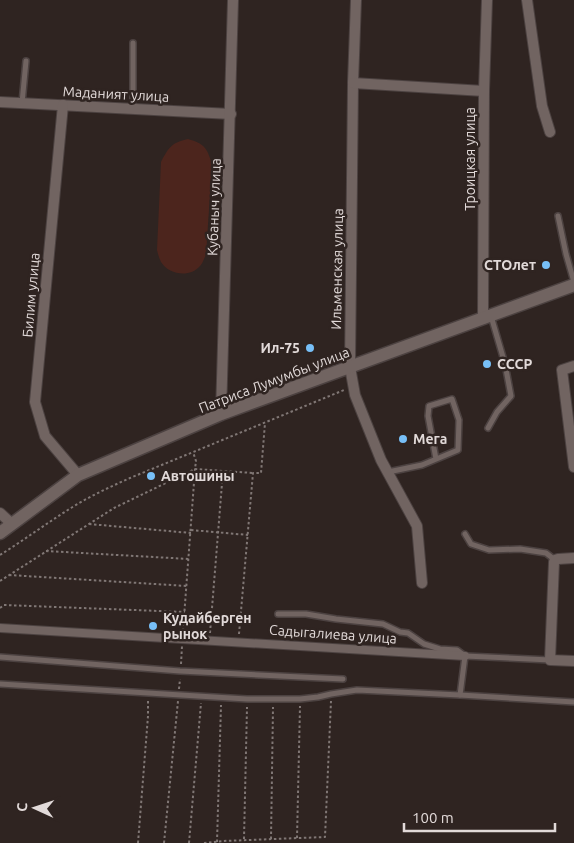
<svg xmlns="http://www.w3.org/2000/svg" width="574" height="843" font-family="Ubuntu,sans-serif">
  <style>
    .green { fill: #4c251d }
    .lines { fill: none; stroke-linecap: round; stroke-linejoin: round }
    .service-casing { stroke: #4c4241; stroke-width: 8 }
    .pedestrian-casing { stroke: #4c4241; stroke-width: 10 }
    .minor-casing { stroke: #4c4241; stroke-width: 12 }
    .tertiary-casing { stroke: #4c4241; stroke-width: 15 }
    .path { stroke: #807775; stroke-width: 2; stroke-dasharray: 2.5 2.5; stroke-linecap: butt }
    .service { stroke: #716461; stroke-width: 5 }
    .pedestrian { stroke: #716461; stroke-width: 8 }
    .minor { stroke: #716461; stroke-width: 10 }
    .tertiary { stroke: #716461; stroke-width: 12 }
    .poi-dot { fill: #77bff7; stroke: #2f2421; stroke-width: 2 }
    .labels { text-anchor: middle; stroke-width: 5; stroke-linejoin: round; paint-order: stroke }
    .street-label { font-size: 14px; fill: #e2dad9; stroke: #2f2421 }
    .poi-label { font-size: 14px; font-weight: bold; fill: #e2dad9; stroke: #2f2421; text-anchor: start }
  </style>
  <rect width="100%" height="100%" fill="#2f2421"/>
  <path class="green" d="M188,139C205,144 207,148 212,164L206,255C204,258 203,263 200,266C190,278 169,275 161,262C159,258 158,254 157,250L161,162C169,147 171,143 188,139Z"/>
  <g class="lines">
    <defs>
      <g id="service">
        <polyline points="22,103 26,61"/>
        <polyline points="133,108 133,43"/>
        <polyline points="558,216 566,254 574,282"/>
        <polyline points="488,428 497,412 511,396 505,364 491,316"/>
        <polyline points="388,472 422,465 458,450 459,420 452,399 429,406 428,416 436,459"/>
        <polyline points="465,534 471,544 489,550 520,549 546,553 555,560"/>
        <polyline points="278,614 306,614 336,619 383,624 400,632 408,633 424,644 440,649 457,650 465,656"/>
        <polyline points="465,656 550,660"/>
        <polyline points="0,657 180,671 343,679"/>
        <polyline points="0,684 247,699 300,699 318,697 331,694 357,690 460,695 465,656"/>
        <polyline points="460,695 574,702"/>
      </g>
      <polyline id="pedestrian" points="0,628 465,656"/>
      <g id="minor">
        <polyline points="356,0 353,83 350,367 355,395 381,460 417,526 422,583"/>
        <polyline points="527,0 542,106 550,132"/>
        <polyline points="353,83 484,91"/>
        <polyline points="0,102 231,114"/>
        <polyline points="63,105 35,402 45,436 78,475"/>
        <polyline points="483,319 484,91 487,0"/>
        <polyline points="574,366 562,370 574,467"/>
        <polyline points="221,414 233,0"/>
        <polyline points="0,513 12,524"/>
        <polyline points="574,558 558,559 555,560 554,562 550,660 574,661"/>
      </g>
      <polyline id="tertiary" points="0,533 78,475 221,414 574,285"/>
    </defs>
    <use href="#service" class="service-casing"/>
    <use href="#pedestrian" class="pedestrian-casing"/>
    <use href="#minor" class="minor-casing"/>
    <use href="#tertiary" class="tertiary-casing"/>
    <g class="path">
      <polyline points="89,524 191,533"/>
      <polyline points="191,530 248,535"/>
      <polyline points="46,551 189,559"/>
      <path d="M0,555C24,540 47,523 71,508C90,496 110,487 130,478L344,390"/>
      <polyline points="9,575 187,586"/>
      <polyline points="0,581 114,508 195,469 253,473"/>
      <polyline points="0,608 4,605 185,612"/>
      <polyline points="183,631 195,469 196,461 193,452"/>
      <polyline points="210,633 223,471"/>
      <polyline points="239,634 253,473 261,473 265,423"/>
      <polyline points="181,664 182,646"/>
      <polyline points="179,689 180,679"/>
      <polyline points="297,838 300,706"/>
      <polyline points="244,839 247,707"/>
      <polyline points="271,839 273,707"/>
      <polyline points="217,842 221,705"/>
      <polyline points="138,843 148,716 148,701"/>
      <polyline points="164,843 178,701"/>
      <polyline points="189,843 201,703"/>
      <polyline points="204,843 223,841 325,837 331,701"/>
    </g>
    <use href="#service" class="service"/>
    <use href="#pedestrian" class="pedestrian"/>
    <use href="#minor" class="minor"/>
    <use href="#tertiary" class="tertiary"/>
  </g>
  <g class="poi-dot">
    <circle cx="546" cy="265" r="5"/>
    <circle cx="310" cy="348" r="5"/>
    <circle cx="487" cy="364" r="5"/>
    <circle cx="403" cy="439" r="5"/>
    <circle cx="151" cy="476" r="5"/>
    <circle cx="153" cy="626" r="5"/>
  </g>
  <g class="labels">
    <g class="street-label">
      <text transform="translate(116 94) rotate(3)" y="5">Маданият улица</text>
      <text transform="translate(470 159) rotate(-90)" y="5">Троицкая улица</text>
      <text transform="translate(214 207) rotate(-88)" y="5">Кубаныч улица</text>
      <text transform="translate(337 269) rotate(-89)" y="5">Ильменская улица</text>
      <text transform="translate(31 295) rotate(-85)" y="5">Билим улица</text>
      <text transform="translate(274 380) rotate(-21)" y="5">Патриса Лумумбы улица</text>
      <text transform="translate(333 634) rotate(4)" y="5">Садыгалиева улица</text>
    </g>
    <g class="poi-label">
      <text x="536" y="270" text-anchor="end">СТОлет</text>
      <text x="300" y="353" text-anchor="end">Ил-75</text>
      <text x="497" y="369">СССР</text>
      <text x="413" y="444">Мега</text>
      <text x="161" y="481">Автошины</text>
      <text x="163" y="623">Кудайберген<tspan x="163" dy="16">рынок</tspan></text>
    </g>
  </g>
  <g transform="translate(35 808) rotate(273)" stroke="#2f2421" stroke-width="4" paint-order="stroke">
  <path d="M0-4L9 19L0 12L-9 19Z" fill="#e2dad9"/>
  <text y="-8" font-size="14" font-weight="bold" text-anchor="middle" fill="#e2dad9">С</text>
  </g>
  <path d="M404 823v8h151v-8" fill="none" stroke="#e2dad9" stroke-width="2.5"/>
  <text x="412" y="823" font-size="15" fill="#e2dad9" stroke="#2f2421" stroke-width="4" paint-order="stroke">100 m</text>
</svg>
